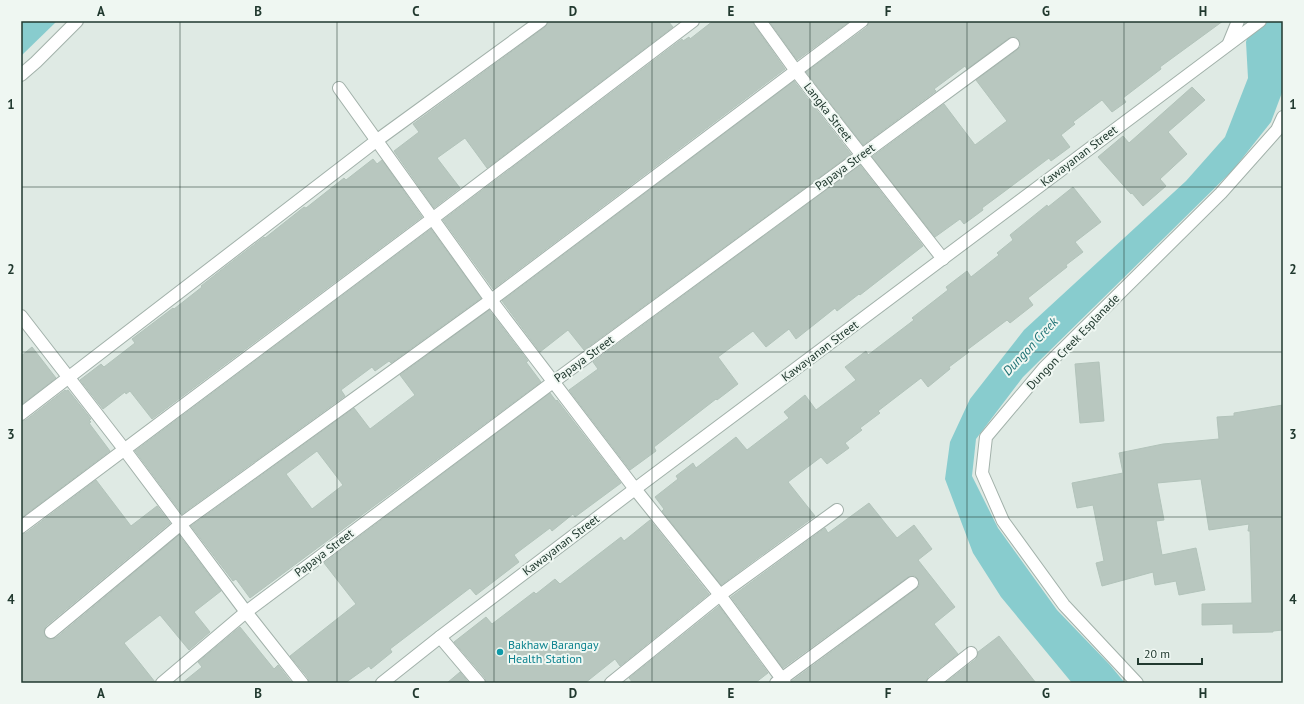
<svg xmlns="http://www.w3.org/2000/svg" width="1304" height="704" font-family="'PT Sans',sans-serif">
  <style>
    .water { fill: #88ccce }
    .building { fill: #b8c7bf; stroke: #b2c3ba; fill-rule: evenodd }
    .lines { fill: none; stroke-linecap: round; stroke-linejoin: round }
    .minor-casing { stroke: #a2b1aa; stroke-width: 14 }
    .minor { stroke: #fff; stroke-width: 12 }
    .grid { fill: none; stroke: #21392f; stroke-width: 1; stroke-opacity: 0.55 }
    .culture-dot { fill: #0f9aa8; stroke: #eff7f2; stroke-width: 1.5 }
    .labels { text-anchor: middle; stroke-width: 4; stroke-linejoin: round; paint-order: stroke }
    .street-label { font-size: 12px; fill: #21392f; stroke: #eff7f2 }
    .culture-label { font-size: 12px; fill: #0d838f; stroke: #eff7f2; text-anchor: start }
    .water-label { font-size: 13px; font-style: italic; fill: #1d7073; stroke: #eff7f2 }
    .neatline { fill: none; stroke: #21392f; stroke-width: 1.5 }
    .grid-label { font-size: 13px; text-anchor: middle; font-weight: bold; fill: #21392f }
  </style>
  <rect width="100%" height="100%" fill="#dfeae4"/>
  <g class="water">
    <polygon points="21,21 57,21 21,56"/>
    <polygon points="1252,21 1283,21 1283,90 1271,122 1233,170 1023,377 976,439 972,476 998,528 1057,610 1110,665 1125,683 1072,683 1001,597 973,553 945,479 950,442 970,399 1024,330 1186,181 1225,137 1248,78 1246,42"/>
  </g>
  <g class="building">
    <polygon points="549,21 668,21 673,27 487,168 465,138 437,158 460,188 434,208 394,151 419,132 413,124 545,27"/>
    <polygon points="713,21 753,21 754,25 785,69 493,289 443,220 682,39 683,41 689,37 690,39"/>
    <polygon points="769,21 850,21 797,60"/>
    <polygon points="869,21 1223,21 1160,67 1161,69 1123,98 1126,102 1112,112 1102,100 1073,122 1075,124 1061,135 1070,147 1051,161 1049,158 1005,191 982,208 983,210 964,224 960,219 935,237 872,157 944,104 975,145 1007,121 976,80 1017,50 1020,47 1020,43 1016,37 1013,37 1009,38 967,69 965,66 934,89 936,91 863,145 806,72 867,27"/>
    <polygon points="794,81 851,154 584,350 568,330 540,352 502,301"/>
    <polygon points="1192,87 1205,100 1168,132 1187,154 1160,179 1166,186 1143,206 1132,193 1131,194 1098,157 1123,136 1129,143"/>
    <polygon points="373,159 377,164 382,160 422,217 152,419 130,391 126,394 125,392 103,409 80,380 101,364 104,367 135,343 132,339 173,308 174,309 202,287 201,286 225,267 264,237 265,238 304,207 306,208 344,178 346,180"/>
    <polygon points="860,165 923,246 860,295 859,294 837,311 835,308 796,339 789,329 766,347 753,331 718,357 738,384 717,400 716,399 654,447 656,451 630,470 569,390 598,369 593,362"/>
    <polygon points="1073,187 1101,222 1075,242 1083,252 1066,265 1067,267 1028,298 1033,305 1010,323 1007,320 967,350 969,352 949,367 950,369 928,387 921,378 878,411 880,413 860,428 862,430 845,443 849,448 827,464 821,457 788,482 815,516 721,585 662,511 664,509 655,497 678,479 676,476 693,463 696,468 736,437 747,450 789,418 784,412 805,395 816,410 856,380 845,367 866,351 868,355 914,320 912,318 948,290 946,287 967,271 971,277 999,255 997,253 1013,240 1010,235 1047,205 1048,207"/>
    <polygon points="431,229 481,298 391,363 389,361 375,371 372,367 341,390 345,396 182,514 135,451"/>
    <path d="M489,310L528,361L526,362L541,382L250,598L236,579L233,581L191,526L354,408L370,429L415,395L400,375ZM317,451L343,485L312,509L286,474Z"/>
    <polygon points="32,347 56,378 21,405 21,356"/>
    <polygon points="1099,362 1104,421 1080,423 1075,364"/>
    <polygon points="65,390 66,391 68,390 91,419 89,420 91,422 89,423 110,451 21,518 21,421 26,420"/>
    <polygon points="550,393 556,401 557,400 621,483 575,517 573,514 552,531 550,528 514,555 519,562 476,595 470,588 390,649 392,652 371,669 369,666 345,683 309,683 308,678 290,656 356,604 324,563"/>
    <polygon points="1283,405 1283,630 1273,631 1273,632 1233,633 1233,624 1202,625 1202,604 1252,603 1250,531 1248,531 1249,524 1209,530 1201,479 1157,483 1164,520 1156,521 1162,555 1196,548 1205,590 1179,595 1176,581 1155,585 1153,572 1102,586 1096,563 1104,561 1093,505 1077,508 1072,483 1123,473 1119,453 1163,444 1219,439 1217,417 1234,416 1234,413"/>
    <polygon points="96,480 131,526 157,506 170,523 46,626 44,630 45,636 49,639 56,638 179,535 221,591 194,612 210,632 189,650 160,615 124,643 155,682 155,683 21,683 21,534 26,533"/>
    <polygon points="869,503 897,538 914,525 932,549 918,560 955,607 934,624 958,654 928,677 926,683 792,683 792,681 916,589 919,586 918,579 915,576 908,577 783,668 731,597 825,528 828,533"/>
    <polygon points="650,520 709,594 620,666 615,659 585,683 486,683 485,678 454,642 486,617 492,624 534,592 536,594 555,579 560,584 621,537 624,541"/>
    <polygon points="719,606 768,673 755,683 633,683 629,678"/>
    <polygon points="240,627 274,669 278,665 292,683 182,683 202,667 198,662"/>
    <polygon points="999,636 1036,683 945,683 976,659 978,652"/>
    <polygon points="460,672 469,683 447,683"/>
  </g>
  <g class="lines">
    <defs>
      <g id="minor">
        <polyline points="760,21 796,71 943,259"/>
        <polyline points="1229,43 1238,21"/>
        <polyline points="21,75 36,62 77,21"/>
        <polyline points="339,88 491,300 635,489 720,595 785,683"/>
        <polyline points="21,316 124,449 246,612 302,683"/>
        <polyline points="21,414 376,141 541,21"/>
        <polyline points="21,527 432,219 693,21"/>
        <polyline points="51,632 181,524 491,300 862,21"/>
        <polyline points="440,637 479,683"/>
        <polyline points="162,683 246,612 553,382 1013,44"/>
        <polyline points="382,683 440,637 635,489 1260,21"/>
        <polyline points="611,683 720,595 837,510"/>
        <polyline points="776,683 912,583"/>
        <polyline points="933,683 971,653"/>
        <polyline points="1137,683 1064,605 1003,521 982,473 986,437 1044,368 1221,193 1277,130 1283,117"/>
      </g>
    </defs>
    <use href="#minor" class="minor-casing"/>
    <use href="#minor" class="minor"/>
  </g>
  <path class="grid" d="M180,21V683M337,21V683M494,21V683M652,21V683M810,21V683M967,21V683M1124,21V683M21,187H1283M21,352H1283M21,517H1283"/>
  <circle class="culture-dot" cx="500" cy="652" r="4"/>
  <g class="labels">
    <g class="street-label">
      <text transform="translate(828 112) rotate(52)" y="4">Langka Street</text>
      <text transform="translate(1079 156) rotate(-37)" y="4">Kawayanan Street</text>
      <text transform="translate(845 167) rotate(-36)" y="4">Papaya Street</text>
      <text transform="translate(1073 342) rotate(-46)" y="4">Dungon Creek Esplanade</text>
      <text transform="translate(820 351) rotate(-37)" y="4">Kawayanan Street</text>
      <text transform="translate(584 359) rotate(-36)" y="4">Papaya Street</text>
      <text transform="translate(561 545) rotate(-37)" y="4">Kawayanan Street</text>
      <text transform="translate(324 553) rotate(-37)" y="4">Papaya Street</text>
    </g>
    <g class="culture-label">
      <text x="508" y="649">Bakhaw Barangay<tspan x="508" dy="14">Health Station</tspan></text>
    </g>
    <g class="water-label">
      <text transform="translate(1030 346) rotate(-47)" y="5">Dungon Creek</text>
    </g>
  </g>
  <rect width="1304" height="704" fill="none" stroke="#eff7f2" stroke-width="44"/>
  <path d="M1138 658v6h64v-6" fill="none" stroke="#21392f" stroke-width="2"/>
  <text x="1144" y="658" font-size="12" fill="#21392f" stroke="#eff7f2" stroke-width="3" paint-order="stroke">20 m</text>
  <rect x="22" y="22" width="1260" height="660" class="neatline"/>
  <g class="grid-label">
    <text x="101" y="16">A</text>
    <text x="258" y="16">B</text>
    <text x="416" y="16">C</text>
    <text x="573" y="16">D</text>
    <text x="731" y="16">E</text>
    <text x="888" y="16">F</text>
    <text x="1046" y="16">G</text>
    <text x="1203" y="16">H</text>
    <text x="11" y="109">1</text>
    <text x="1293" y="109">1</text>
    <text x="11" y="274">2</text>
    <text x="1293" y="274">2</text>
    <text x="11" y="439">3</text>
    <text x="1293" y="439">3</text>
    <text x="11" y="604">4</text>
    <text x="1293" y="604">4</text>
    <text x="101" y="698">A</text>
    <text x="258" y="698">B</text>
    <text x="416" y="698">C</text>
    <text x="573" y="698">D</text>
    <text x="731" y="698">E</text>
    <text x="888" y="698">F</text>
    <text x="1046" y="698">G</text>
    <text x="1203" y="698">H</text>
  </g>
</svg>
